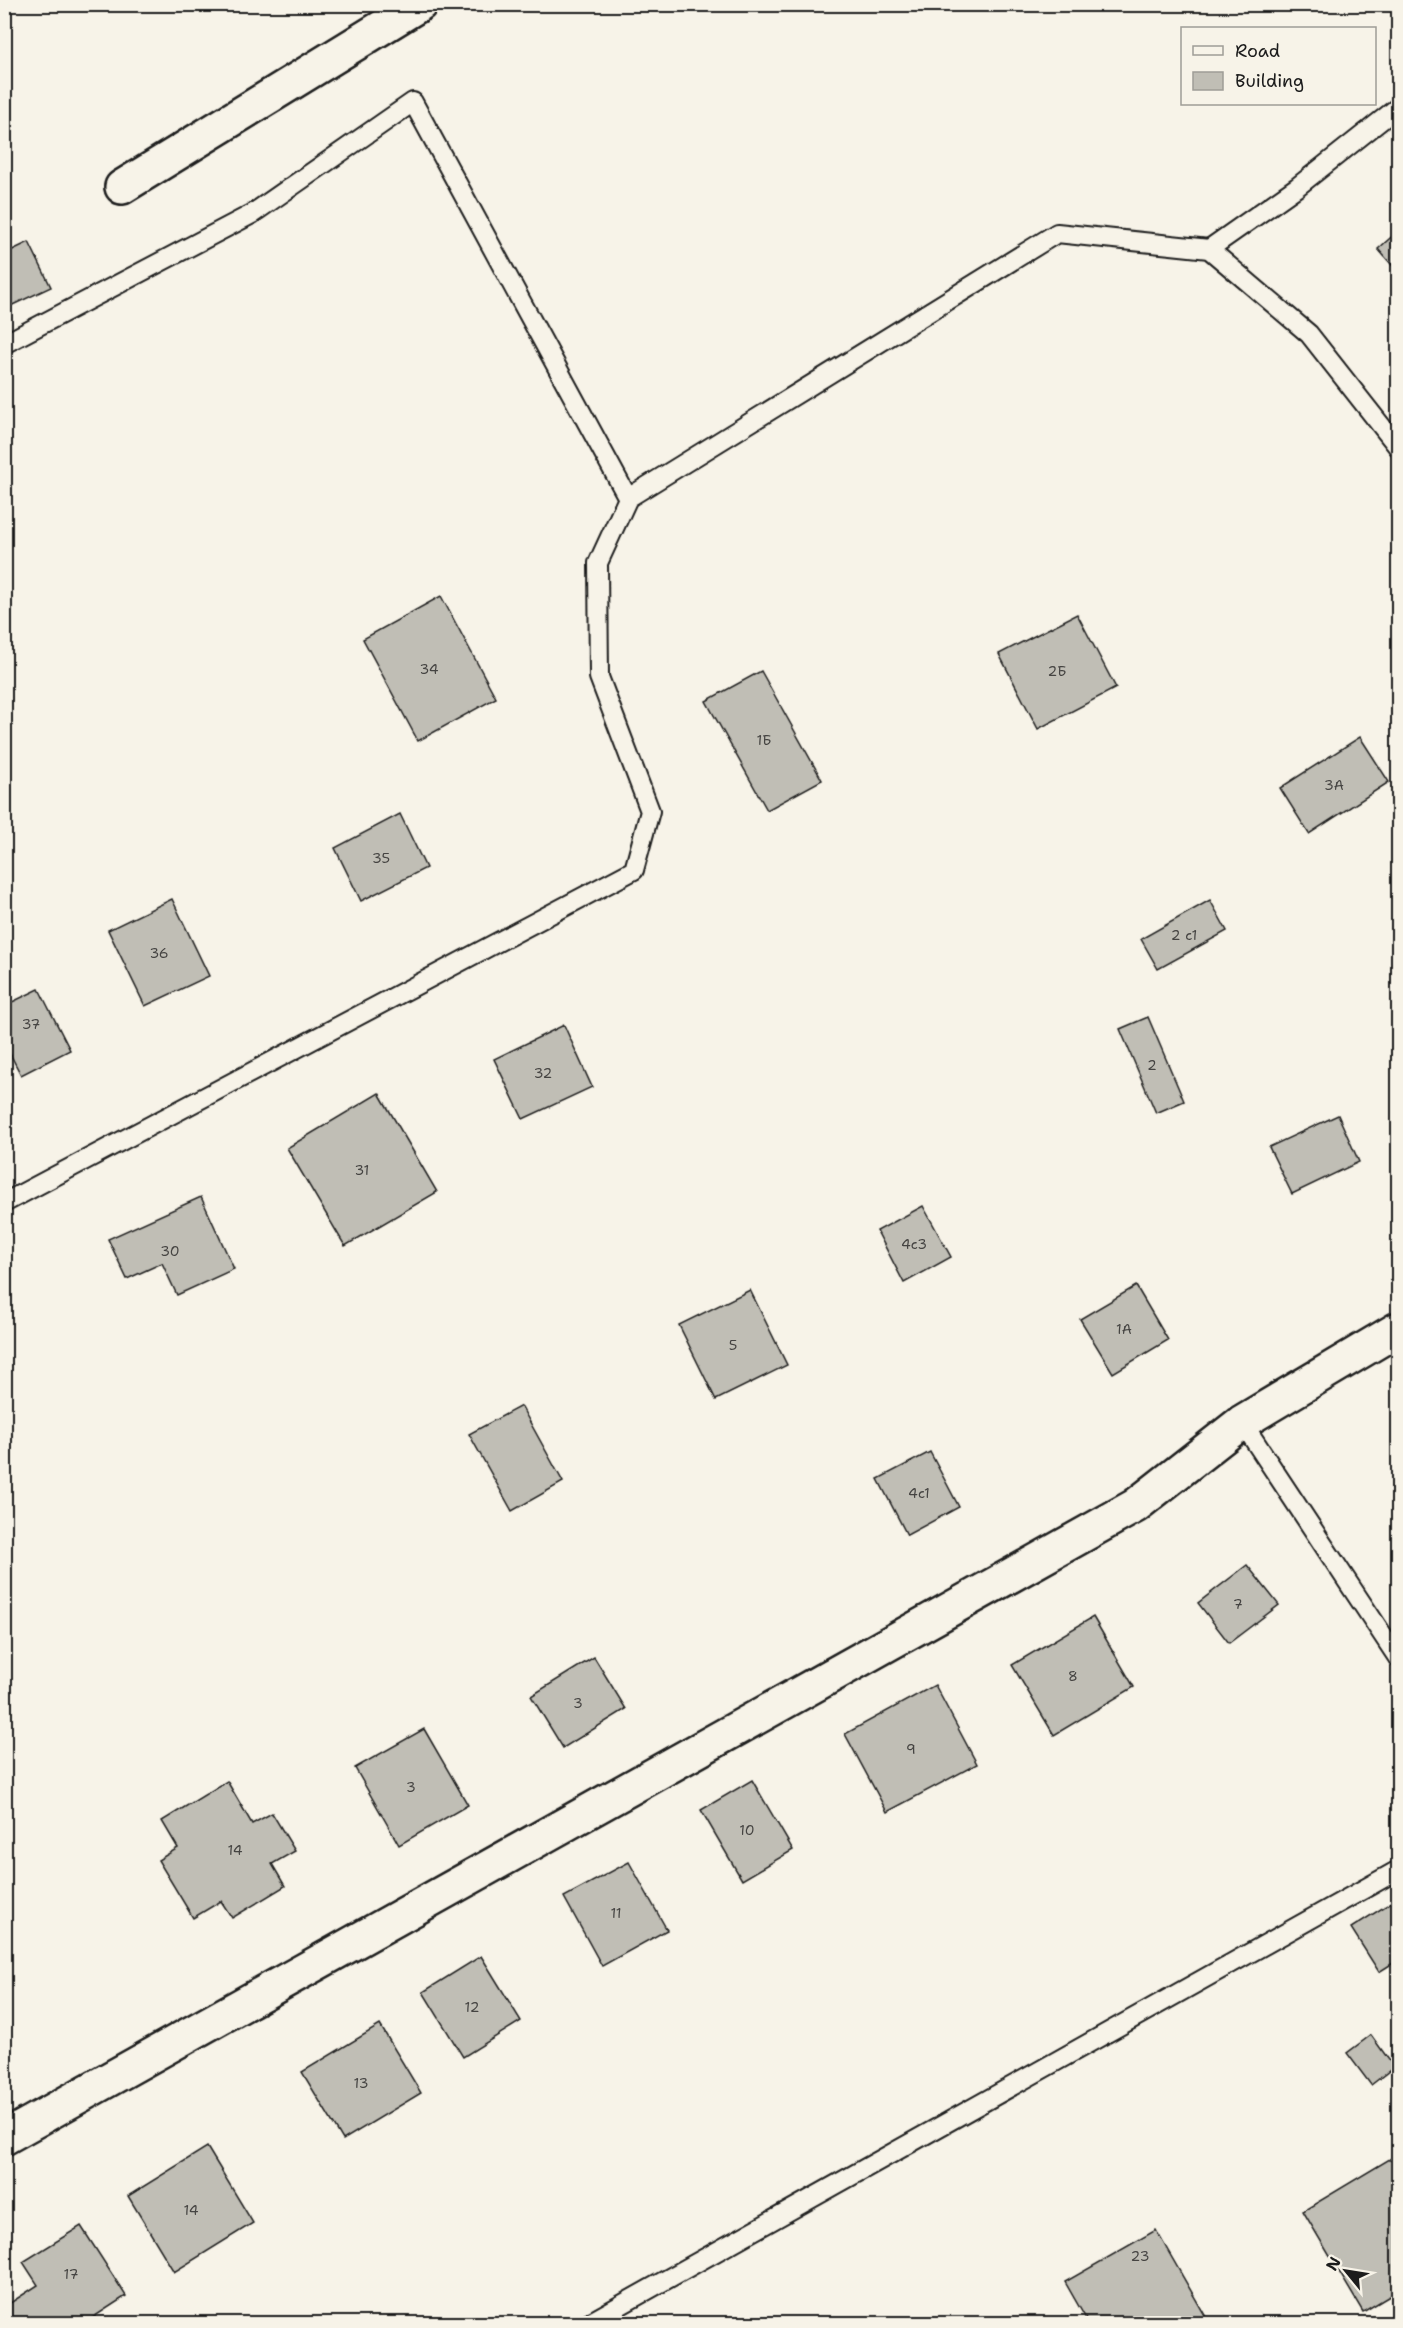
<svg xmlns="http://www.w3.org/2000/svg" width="1403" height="2328" font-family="'Shantell Sans',sans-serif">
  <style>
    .building { fill: #c0beb5; stroke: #1c1c1c; stroke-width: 1.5 }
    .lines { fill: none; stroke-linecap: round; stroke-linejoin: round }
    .lane-casing { stroke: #1c1c1c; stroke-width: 22 }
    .street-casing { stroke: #1c1c1c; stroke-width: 38 }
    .lane { stroke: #f7f3e8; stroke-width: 18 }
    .street { stroke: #f7f3e8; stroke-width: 33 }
    .labels { text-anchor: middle; stroke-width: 6; stroke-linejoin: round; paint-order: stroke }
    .number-label { font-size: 14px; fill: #454442 }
  </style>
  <rect width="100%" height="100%" fill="#f7f3e8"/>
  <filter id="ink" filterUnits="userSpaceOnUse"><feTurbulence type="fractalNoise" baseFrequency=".0167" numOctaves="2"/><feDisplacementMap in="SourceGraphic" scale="12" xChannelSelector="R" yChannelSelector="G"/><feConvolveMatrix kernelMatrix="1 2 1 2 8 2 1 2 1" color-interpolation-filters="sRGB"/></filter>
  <g filter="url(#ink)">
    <g class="building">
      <polygon points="1398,231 1398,272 1378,249"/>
      <polygon points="29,242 51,287 4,309 4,254"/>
      <polygon points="441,596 496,698 418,741 363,639"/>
      <polygon points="1077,614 1116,688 1038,729 999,654"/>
      <polygon points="761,671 822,780 767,810 706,701"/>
      <polygon points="1360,737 1389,782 1309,834 1280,788"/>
      <polygon points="400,814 426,868 361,901 335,848"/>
      <polygon points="172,899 209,976 145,1006 108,930"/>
      <polygon points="1210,900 1227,931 1158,969 1141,939"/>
      <polygon points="39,989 70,1050 21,1075 4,1042 4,1006"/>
      <polygon points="1148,1017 1184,1101 1156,1113 1120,1029"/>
      <polygon points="564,1025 592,1087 523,1119 494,1059"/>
      <polygon points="379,1093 437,1192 345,1246 287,1148"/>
      <polygon points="1338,1115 1359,1162 1292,1194 1269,1147"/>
      <polygon points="201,1197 234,1269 177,1295 162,1263 127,1279 108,1239"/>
      <polygon points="923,1206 951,1257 904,1283 877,1231"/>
      <polygon points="1136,1286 1168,1340 1113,1373 1080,1319"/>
      <polygon points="750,1290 787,1365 716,1400 679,1325"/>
      <polygon points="521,1406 563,1482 512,1511 469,1434"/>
      <polygon points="930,1452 959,1507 907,1535 878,1479"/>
      <polygon points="1247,1565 1279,1605 1229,1643 1198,1603"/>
      <polygon points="1093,1617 1134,1687 1054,1735 1012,1665"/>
      <polygon points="594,1657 626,1709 563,1748 531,1696"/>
      <polygon points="935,1685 977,1764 887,1812 845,1734"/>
      <polygon points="424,1729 468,1805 399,1845 355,1768"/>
      <polygon points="752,1780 793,1850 742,1880 701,1810"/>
      <polygon points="227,1781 252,1824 272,1813 295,1851 272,1864 285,1886 232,1918 221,1901 193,1918 158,1860 178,1848 162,1821"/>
      <polygon points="629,1862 667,1930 602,1966 564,1897"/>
      <polygon points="1398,1898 1398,1960 1379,1972 1351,1928"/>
      <polygon points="481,1956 521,2021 463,2057 423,1992"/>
      <polygon points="380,2025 421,2093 343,2140 302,2072"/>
      <polygon points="1371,2035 1394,2067 1371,2085 1347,2053"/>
      <polygon points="207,2147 253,2223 174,2272 128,2196"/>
      <polygon points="1398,2154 1398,2291 1363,2312 1303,2211"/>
      <polygon points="81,2226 126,2296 83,2324 10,2324 4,2315 4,2307 38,2285 23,2262"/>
      <polygon points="1156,2230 1210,2324 1089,2324 1065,2282"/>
    </g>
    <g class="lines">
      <defs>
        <g id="lane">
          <polyline points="1209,249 1297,187 1398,107"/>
          <polyline points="4,344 252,214 413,102 628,498"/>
          <polyline points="4,1203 634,870 650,811 599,677 598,563 628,498 1057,233 1209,249 1309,334 1398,447"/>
          <polyline points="1242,1422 1398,1658"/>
          <polyline points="587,2324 1398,1870"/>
        </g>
        <g id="street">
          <polyline points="122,187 420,4"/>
          <polyline points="4,2138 1135,1506 1242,1422 1398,1329"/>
        </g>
      </defs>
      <use href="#lane" class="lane-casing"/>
      <use href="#street" class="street-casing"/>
      <use href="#lane" class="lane"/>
      <use href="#street" class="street"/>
    </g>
  </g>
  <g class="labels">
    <g class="number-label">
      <text x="429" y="674">34</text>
      <text x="1057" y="676">2Б</text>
      <text x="764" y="745">1Б</text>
      <text x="1334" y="790">3А</text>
      <text x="381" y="863">35</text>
      <text x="1184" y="940">2 с1</text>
      <text x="159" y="958">36</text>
      <text x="31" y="1029">37</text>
      <text x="1152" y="1070">2</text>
      <text x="543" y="1078">32</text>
      <text x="362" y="1175">31</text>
      <text x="914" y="1249">4с3</text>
      <text x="170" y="1256">30</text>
      <text x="1124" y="1334">1А</text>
      <text x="733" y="1350">5</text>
      <text x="919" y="1498">4с1</text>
      <text x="1238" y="1609">7</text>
      <text x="1073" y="1681">8</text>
      <text x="578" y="1708">3</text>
      <text x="911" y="1754">9</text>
      <text x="411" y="1792">3</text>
      <text x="747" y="1835">10</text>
      <text x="235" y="1855">14</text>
      <text x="616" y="1918">11</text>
      <text x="472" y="2012">12</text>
      <text x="361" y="2088">13</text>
      <text x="191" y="2215">14</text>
      <text x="1140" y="2261">23</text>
      <text x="71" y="2279">17</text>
    </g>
  </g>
  <rect width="1403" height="2328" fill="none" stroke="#f7f3e8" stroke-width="24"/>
  <rect x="12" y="12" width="1379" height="2304" fill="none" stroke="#1c1c1c" stroke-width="2" filter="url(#ink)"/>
  <rect x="1181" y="27" width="195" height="78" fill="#f7f3e8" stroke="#9f9d96" stroke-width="1.5"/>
  <rect x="1193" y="46" width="30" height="9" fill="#f7f3e8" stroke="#9f9d96" stroke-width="1.5"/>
  <text x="1235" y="57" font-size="18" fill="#1c1c1c">Road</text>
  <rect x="1193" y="72" width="30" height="18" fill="#c0beb5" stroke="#9f9d96" stroke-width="1.5"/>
  <text x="1235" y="87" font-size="18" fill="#1c1c1c">Building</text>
  <g transform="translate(1346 2271) rotate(300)" stroke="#f7f3e8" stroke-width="4.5" paint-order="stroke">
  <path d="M0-4.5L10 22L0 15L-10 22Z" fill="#1c1c1c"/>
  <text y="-9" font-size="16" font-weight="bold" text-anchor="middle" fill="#1c1c1c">N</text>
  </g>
</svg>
